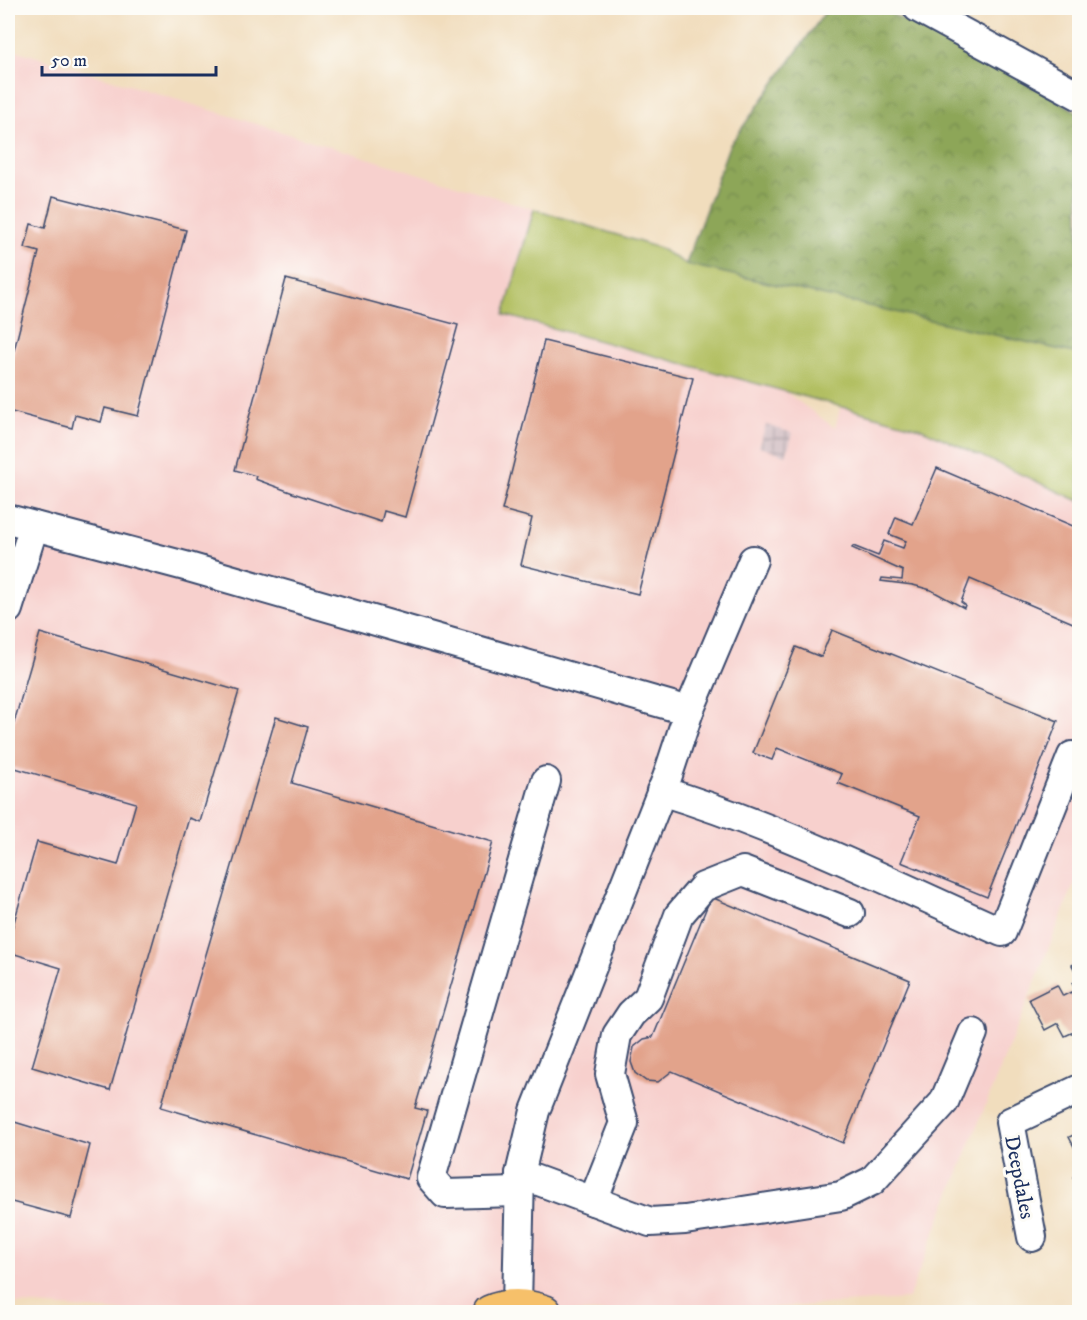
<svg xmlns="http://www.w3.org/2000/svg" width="1087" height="1320" font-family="'IM FELL DW Pica',serif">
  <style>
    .built { fill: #f7d0cd }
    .industrial { fill: url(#industrial-grid) }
    .grass { fill: #b2bf62; stroke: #667760; stroke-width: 1.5 }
    .forest { fill: url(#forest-crowns); stroke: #546a5b; stroke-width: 1.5 }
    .building { fill: #e2a38b }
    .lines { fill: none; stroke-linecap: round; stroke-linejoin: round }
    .minor-casing { stroke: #3b496c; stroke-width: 32 }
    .major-casing { stroke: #3b496c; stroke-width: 36 }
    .minor { stroke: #fff; stroke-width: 28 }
    .major { stroke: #f6c06b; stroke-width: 33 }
    .labels { text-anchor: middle; stroke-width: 6; stroke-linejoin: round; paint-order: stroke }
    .street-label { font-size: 21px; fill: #1b2f5e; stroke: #fdfcf7 }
  </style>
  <defs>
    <pattern id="industrial-grid" width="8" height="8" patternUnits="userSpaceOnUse" patternTransform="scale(1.5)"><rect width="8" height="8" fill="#d2bec3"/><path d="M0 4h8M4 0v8" fill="none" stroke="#aa9ba2"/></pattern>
    <pattern id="forest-crowns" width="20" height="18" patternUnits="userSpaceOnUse" patternTransform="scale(1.5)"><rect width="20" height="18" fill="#8da658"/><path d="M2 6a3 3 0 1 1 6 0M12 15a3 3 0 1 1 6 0" fill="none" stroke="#72884c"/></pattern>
  </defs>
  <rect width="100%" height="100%" fill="#fdfcf7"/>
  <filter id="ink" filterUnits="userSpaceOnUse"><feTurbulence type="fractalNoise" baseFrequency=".0167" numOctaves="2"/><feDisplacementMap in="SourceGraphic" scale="12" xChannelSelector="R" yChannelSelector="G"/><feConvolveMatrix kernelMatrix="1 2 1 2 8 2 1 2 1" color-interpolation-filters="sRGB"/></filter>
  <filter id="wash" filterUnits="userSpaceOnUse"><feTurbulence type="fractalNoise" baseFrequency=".008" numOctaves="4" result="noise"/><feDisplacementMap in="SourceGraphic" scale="24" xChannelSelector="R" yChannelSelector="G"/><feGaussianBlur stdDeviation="1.35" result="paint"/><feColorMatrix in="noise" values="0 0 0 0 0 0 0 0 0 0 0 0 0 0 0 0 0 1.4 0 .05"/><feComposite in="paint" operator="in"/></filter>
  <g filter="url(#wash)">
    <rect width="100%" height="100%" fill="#f1ddbd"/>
    <polygon class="built" points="8,48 534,209 835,428 851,366 1079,463 1079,872 908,1299 703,1312 130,1312 8,1303"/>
    <polygon class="industrial" points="766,425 793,433 786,455 759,447"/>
    <polygon class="grass" points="534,209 659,248 686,264 1079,354 1079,501 920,428 504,315"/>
    <polygon class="forest" points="828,8 880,8 1037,88 1079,113 1079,354 686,264 729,146"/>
    <g id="blocks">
      <g class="building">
        <polygon points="53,196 186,230 138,416 105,408 101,422 75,415 72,428 8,411 8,374 39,252 25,248 31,224 45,228"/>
        <polygon points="286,279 458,325 405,517 384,511 381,522 293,493 255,479 256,476 235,470"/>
        <polygon points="544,341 693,378 638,594 521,565 532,518 502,510"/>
        <polygon points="937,468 1080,529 1080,626 970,579 961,602 965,605 964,608 931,590 913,585 881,581 882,578 902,580 903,571 852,548 853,546 878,556 884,541 903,548 906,541 889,534 896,517 913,524"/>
        <polygon points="832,630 1058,721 987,897 901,862 920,816 838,783 842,774 777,748 772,760 753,753 796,647 821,657"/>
        <polygon points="40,633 239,691 200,822 189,818 110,1090 32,1067 61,968 8,952 8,943 37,842 118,865 136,803 8,766 8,743"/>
        <polygon points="276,717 308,727 292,783 493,842 415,1108 427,1111 407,1179 161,1107"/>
        <polygon points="711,897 910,980 843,1143 672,1071 658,1082 646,1081 635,1073 631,1062 634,1047 644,1039 653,1037"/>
        <polygon points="1080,961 1080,980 1072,965"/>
        <polygon points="1080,980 1080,998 1072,983"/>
        <polygon points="1057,985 1063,996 1071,992 1080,1008 1080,1029 1065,1036 1058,1023 1045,1030 1029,999"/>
        <polygon points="8,1120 90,1145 71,1218 8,1201"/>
        <polygon points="1080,1132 1080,1158 1069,1137"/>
        <polygon points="1080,1173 1080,1190 1073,1177"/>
      </g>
    </g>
  </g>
  <g filter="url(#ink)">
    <use href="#blocks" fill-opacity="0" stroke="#3b496c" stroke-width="1.5"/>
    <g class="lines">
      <defs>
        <g id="minor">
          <polyline points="918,8 1080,96"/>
          <polyline points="8,519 185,566 689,711"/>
          <polyline points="8,609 34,526"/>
          <path d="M661,791C779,827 890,882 1002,932L1072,756"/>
          <polyline points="520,1174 650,1222 685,1220 841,1196 872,1181 944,1102 973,1033"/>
          <polyline points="519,1192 445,1194 431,1178 546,781"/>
          <polyline points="593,1201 624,1123 610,1074 617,1035 631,1014 648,998 679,915 703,887 743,871 850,913"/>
          <polyline points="1032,1237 1010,1122 1080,1089"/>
          <polyline points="517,1306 520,1174 535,1111 667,778 689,711 753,560"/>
        </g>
        <path id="major" d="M490,1312C508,1304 526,1305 545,1312"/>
      </defs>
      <use href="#minor" class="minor-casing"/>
      <use href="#major" class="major-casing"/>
      <use href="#minor" class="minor"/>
      <use href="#major" class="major"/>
    </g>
  </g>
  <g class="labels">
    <g class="street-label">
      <text transform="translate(1020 1177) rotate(79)" y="7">Deepdales</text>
    </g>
  </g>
  <rect width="1087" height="1320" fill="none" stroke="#fdfcf7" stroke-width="30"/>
  <path d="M42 66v9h174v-9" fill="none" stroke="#1b2f5e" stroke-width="3"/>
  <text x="51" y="66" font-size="18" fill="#1b2f5e" stroke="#fdfcf7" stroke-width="4.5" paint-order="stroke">50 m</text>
</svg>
